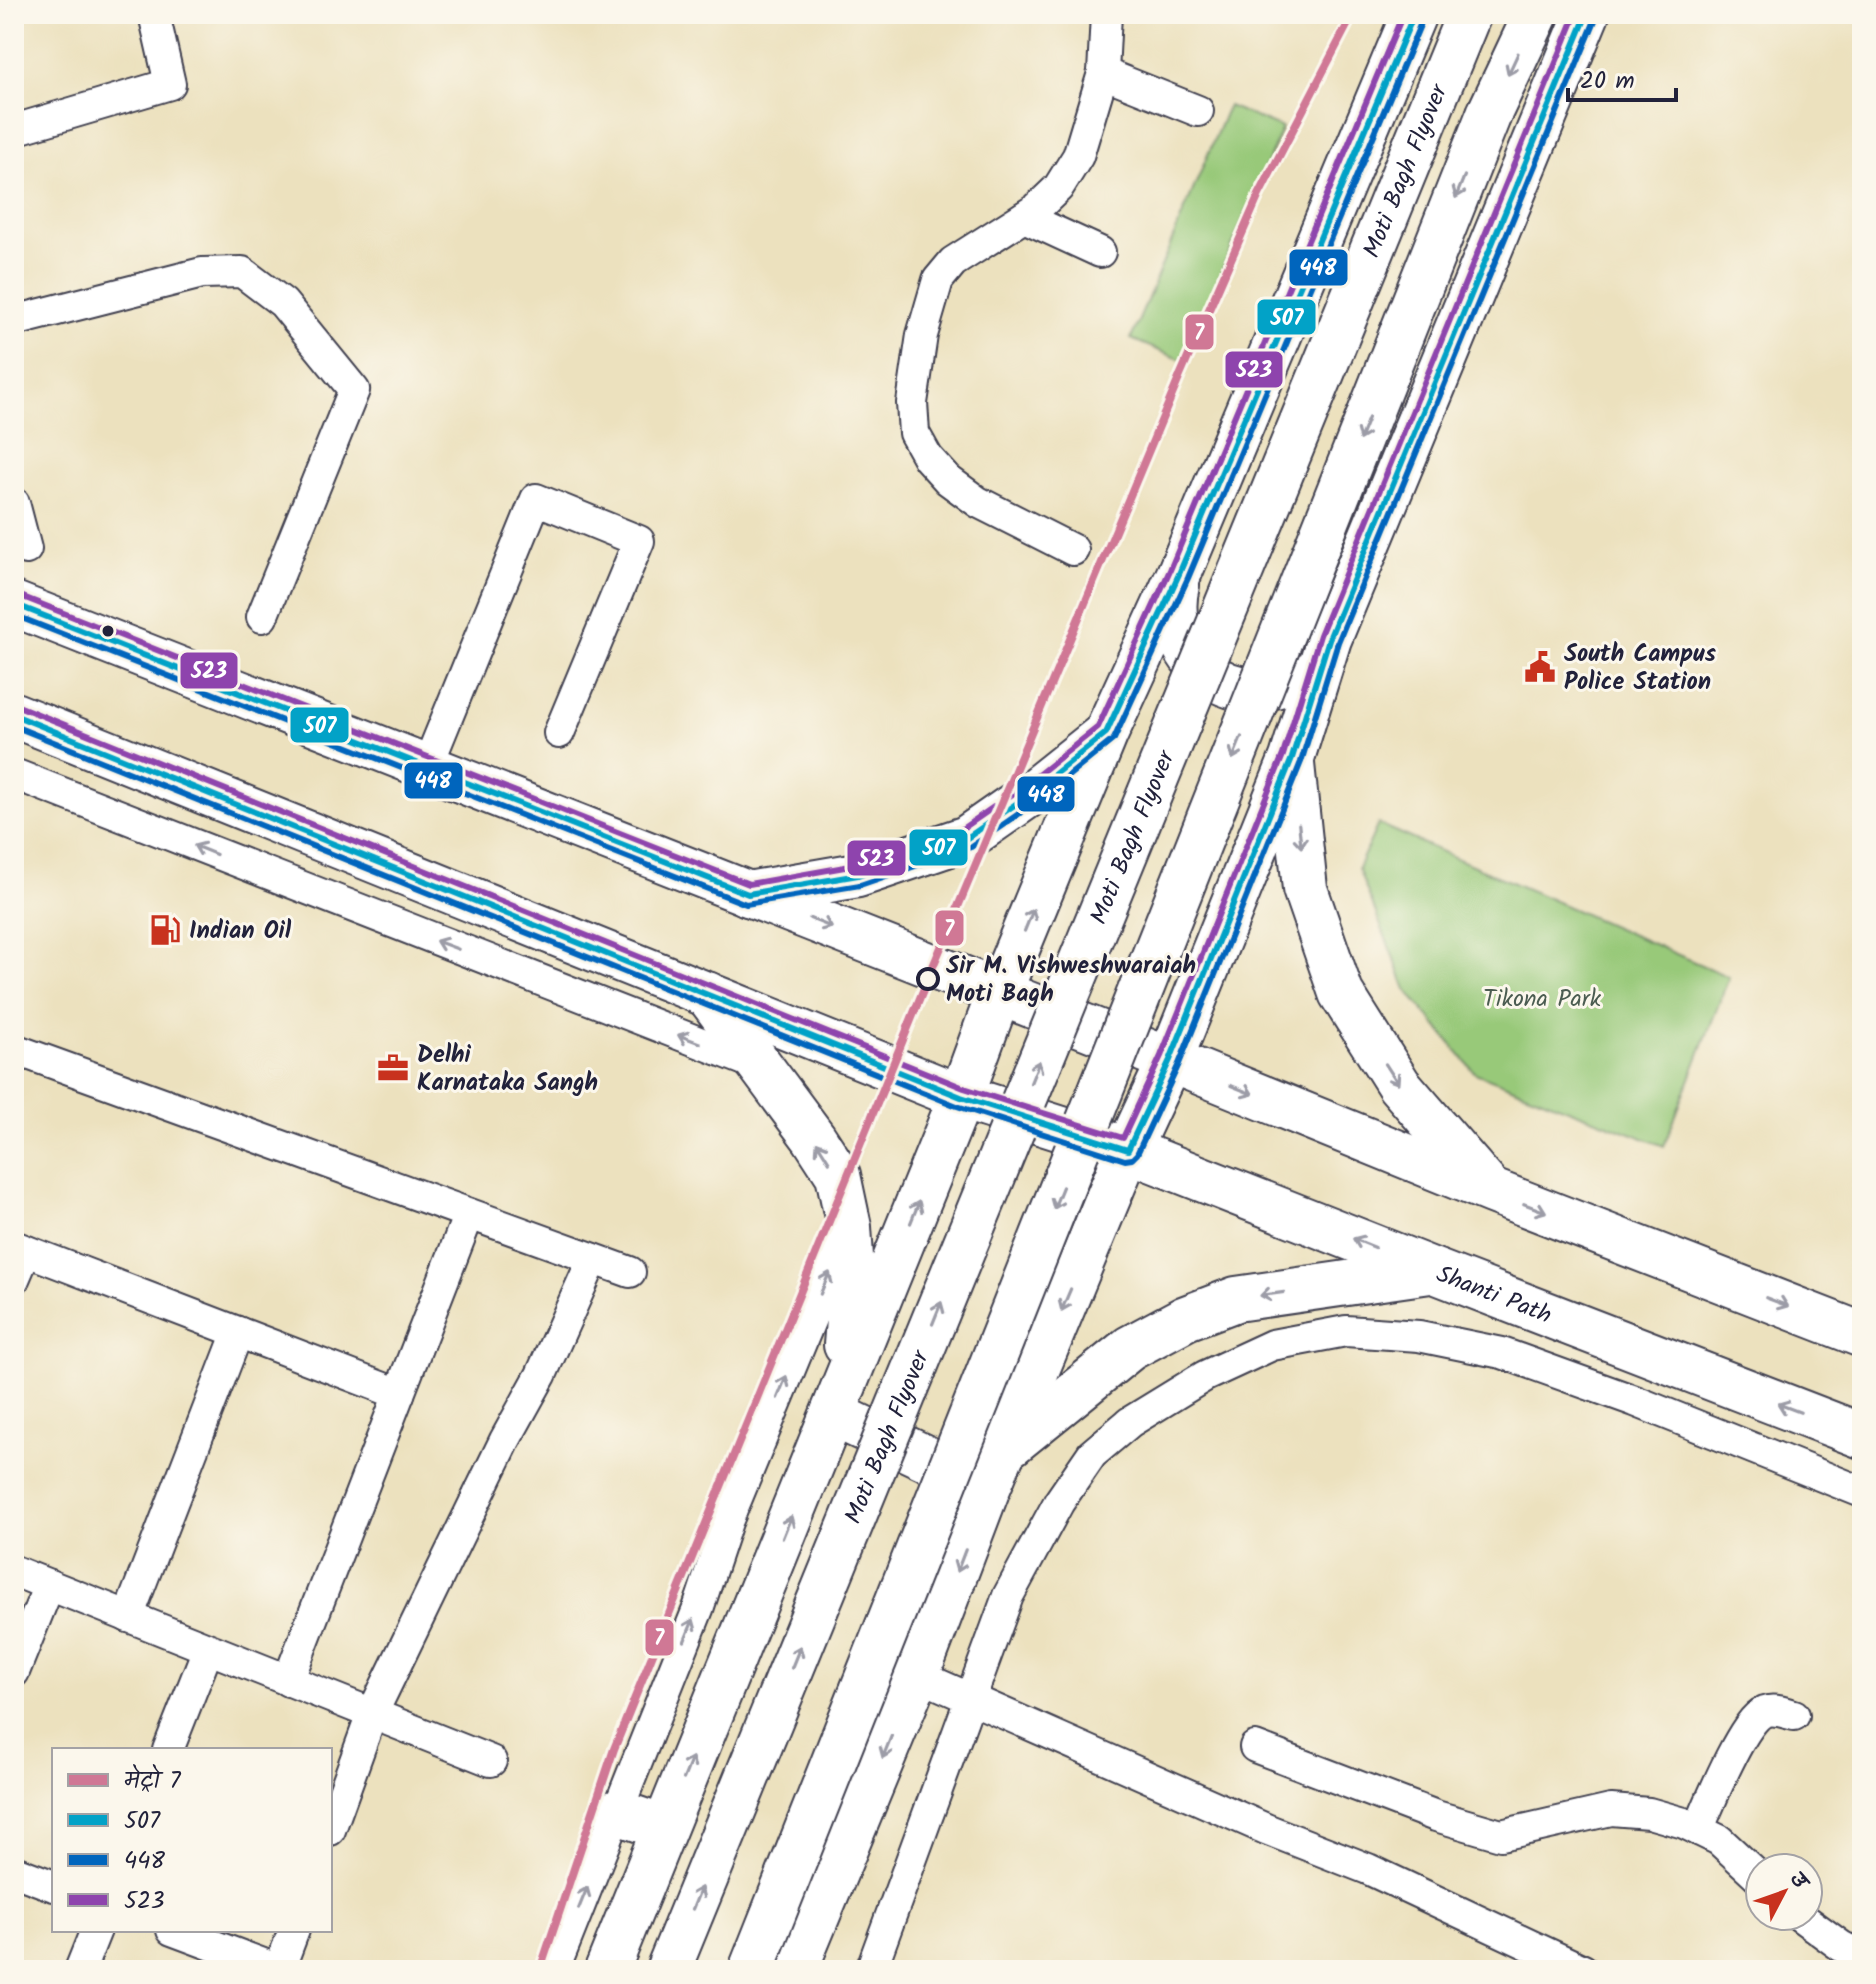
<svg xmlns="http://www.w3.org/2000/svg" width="1876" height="1984" font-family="Kalam,'Playpen Sans Deva',sans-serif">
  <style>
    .green { fill: #98c979; stroke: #5d765a; stroke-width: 2 }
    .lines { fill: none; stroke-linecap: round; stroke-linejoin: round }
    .street-casing { stroke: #403f4f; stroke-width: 34 }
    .secondary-casing { stroke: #403f4f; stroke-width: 48 }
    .primary-casing { stroke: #403f4f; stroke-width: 48 }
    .street { stroke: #fff; stroke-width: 30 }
    .secondary { stroke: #fff; stroke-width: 44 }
    .primary { stroke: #fff; stroke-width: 44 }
    .primary-bridge-casing { stroke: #403f4f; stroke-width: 48; stroke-linecap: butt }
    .primary-bridge { stroke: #fff; stroke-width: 44 }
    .bus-1-casing { stroke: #fbf7ec; stroke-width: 12 }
    .bus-2-casing { stroke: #fbf7ec; stroke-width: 12 }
    .bus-3-casing { stroke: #fbf7ec; stroke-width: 12 }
    .bus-1 { stroke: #02a2c7; stroke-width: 6 }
    .bus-2 { stroke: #0065bd; stroke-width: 6 }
    .bus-3 { stroke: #8e44ad; stroke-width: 6 }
    .metro-1-casing { stroke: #fbf7ec; stroke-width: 14 }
    .metro-1 { stroke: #d07895; stroke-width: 8 }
    .oneway { stroke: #9c9ca7 }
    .bus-dot { fill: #22223b; stroke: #fbf7ec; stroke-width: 3 }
    .stop-dot { fill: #fbf7ec; stroke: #22223b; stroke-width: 4 }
    .labels { text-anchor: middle; stroke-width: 6; stroke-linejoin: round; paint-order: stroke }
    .street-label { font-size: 24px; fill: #22223b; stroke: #fbf7ec }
    .poi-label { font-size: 24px; font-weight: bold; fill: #22223b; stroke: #fbf7ec; text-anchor: start }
    .stop-label { font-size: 24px; font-weight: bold; fill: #22223b; stroke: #fbf7ec; text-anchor: start }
    .park-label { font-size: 24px; fill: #4b5c51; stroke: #fbf7ec }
    .line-badge { stroke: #fbf7ec; stroke-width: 3 }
    .badge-label { font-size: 22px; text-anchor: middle; font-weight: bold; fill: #fff }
  </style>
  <rect width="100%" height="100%" fill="#fbf7ec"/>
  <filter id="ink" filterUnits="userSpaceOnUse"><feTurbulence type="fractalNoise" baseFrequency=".0125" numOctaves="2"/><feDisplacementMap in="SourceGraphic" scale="16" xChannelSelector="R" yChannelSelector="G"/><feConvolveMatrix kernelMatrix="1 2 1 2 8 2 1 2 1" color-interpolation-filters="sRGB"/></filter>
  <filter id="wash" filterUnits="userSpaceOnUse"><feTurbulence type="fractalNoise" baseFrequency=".006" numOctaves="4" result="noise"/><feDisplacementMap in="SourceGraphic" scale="32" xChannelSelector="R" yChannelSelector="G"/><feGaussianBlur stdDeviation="1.8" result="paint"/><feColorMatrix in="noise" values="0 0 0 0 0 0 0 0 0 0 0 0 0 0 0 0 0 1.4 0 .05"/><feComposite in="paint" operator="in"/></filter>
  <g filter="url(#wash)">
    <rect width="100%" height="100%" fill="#ece1be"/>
    <g class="green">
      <polygon points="1228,106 1282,128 1184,361 1131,339"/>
      <polygon points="1378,824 1729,977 1664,1146 1475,1073 1406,989 1358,868"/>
    </g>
  </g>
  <g filter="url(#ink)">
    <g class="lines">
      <defs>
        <g id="street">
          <polyline points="1103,73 1198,111"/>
          <polyline points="14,130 170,84 154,14"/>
          <polyline points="1024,217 1100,252"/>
          <polyline points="14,321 202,273 242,272 283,303 354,390 262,617"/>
          <polyline points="14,503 26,549"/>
          <polyline points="1073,550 978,502 948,480 928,458 914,433 912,403 922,335 938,280 953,262 1036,209 1058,188 1078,156 1103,73 1106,14"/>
          <polyline points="427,767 536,499 639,541 559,733"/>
          <polyline points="14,774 760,1066"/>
          <polyline points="14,1049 630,1272"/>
          <polyline points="14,1246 399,1394 469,1214"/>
          <polyline points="14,1279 26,1251"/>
          <polyline points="14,1571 491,1761"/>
          <polyline points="128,1617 238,1332"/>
          <polyline points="14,1672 49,1585"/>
          <polyline points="917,1675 1266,1829 1368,1869 1583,1970"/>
          <polyline points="288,1681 399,1394"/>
          <polyline points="1255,1747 1436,1816 1501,1835 1611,1810 1649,1813 1684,1823 1719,1840 1760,1878"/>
          <polyline points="168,1750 208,1649"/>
          <polyline points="330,1830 372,1714 505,1440 541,1375 593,1259"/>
          <path d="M1698,1830C1708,1807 1743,1719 1764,1712C1774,1708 1785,1713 1794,1715"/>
          <polyline points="14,1871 54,1886"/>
          <polyline points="1800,1916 1841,1946 1862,1957"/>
          <polyline points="172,1930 279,1970"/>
          <polyline points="80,1970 96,1930"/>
          <polyline points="279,1970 294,1930"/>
          <polyline points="554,1970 698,1609 727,1522 845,1236"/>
          <polyline points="871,1970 1008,1596 1059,1502 1092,1454 1130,1422 1205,1376 1272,1345 1346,1331 1419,1336 1502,1353 1635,1401 1862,1492"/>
        </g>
        <g id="secondary">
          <path d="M1177,585C1160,656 1233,717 1296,676"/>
          <polyline points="14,604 1170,1060 1492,1191 1862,1335"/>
          <path id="s1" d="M14,715L961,1097L1128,1150L1432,1270L1862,1436"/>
          <polyline points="1292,764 1305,889 1341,993 1399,1085 1485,1184"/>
          <polyline points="748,894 858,875 967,838 1030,794 1104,735"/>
          <polyline points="707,994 814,1138 838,1175 849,1227 852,1272 846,1345"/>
          <polyline points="833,1414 983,1485"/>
          <polyline points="1010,1445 1130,1348 1186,1318 1236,1299 1430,1271"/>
          <polyline points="617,1812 664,1828"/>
          <polyline points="607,1970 961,1097 999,993 1106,733 1179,574 1414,14"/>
          <polyline points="795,1970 917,1675 988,1488 1128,1150 1170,1060 1292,758 1329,639 1587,14"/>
        </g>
        <polyline id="primary" points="1489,114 1536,14"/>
      </defs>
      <use href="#street" class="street-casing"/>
      <use href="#secondary" class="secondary-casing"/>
      <use href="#primary" class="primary-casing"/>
      <use href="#street" class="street"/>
      <use href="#secondary" class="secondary"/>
      <use href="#primary" class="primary"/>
      <defs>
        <g id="primary-bridge">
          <path id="s2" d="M668,1970L1469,14"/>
          <polyline points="751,1970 1489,114"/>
        </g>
      </defs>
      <use href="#primary-bridge" class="primary-bridge-casing"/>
      <use href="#primary-bridge" class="primary-bridge"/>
      <defs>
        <g id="bus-1">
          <polyline points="14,604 748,894 858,875 967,838 1030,794 1106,733 1179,574 1414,14"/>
          <polyline points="14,715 961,1097 1128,1150 1170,1060 1292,758 1329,639 1587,14"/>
        </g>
        <g id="bus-2">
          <polyline points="14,615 746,904 860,885 971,847 1036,802 1114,739 1188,578 1423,18"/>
          <polyline points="14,726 957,1106 1125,1160 1132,1159 1137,1154 1179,1064 1301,762 1338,642 1596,18"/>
        </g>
        <g id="bus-3">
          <polyline points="18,595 749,884 856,865 962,829 1024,786 1098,727 1170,570 1403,14"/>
          <polyline points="18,706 964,1088 1123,1138 1161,1056 1283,755 1320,635 1576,14"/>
        </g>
      </defs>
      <use href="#bus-1" class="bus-1-casing"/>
      <use href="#bus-2" class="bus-2-casing"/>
      <use href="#bus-3" class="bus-3-casing"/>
      <use href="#bus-1" class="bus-1"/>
      <use href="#bus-2" class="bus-2"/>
      <use href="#bus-3" class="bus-3"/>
      <defs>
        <polyline id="metro-1" points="540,1970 614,1749 929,976 1180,376 1259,195 1353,14"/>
      </defs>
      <use href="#metro-1" class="metro-1-casing"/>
      <use href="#metro-1" class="metro-1"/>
    </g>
    <defs><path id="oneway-shaft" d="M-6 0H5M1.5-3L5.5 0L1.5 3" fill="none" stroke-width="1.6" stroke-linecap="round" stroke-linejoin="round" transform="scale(2)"/></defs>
    <g class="oneway">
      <use href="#oneway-shaft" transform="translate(1513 64) rotate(115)"/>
      <use href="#oneway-shaft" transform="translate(1460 187) rotate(112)"/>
      <use href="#oneway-shaft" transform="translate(1364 429) rotate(112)"/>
      <use href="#oneway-shaft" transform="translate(1237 748) rotate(112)"/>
      <use href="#oneway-shaft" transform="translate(1300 836) rotate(84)"/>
      <use href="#oneway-shaft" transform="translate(205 850) rotate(-158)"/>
      <use href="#oneway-shaft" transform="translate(1029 920) rotate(-68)"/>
      <use href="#oneway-shaft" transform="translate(821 923) rotate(22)"/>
      <use href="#oneway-shaft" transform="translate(447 945) rotate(-159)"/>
      <use href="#oneway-shaft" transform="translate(689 1039) rotate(-159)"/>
      <use href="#oneway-shaft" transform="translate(1035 1072) rotate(-68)"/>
      <use href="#oneway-shaft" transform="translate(1392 1074) rotate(57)"/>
      <use href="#oneway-shaft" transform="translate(1242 1090) rotate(22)"/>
      <use href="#oneway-shaft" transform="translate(823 1152) rotate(-122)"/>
      <use href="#oneway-shaft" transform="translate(1058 1198) rotate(112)"/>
      <use href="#oneway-shaft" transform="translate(1535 1208) rotate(21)"/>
      <use href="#oneway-shaft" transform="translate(915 1212) rotate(-68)"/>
      <use href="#oneway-shaft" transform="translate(1364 1243) rotate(-158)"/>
      <use href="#oneway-shaft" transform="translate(825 1283) rotate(-67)"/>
      <use href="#oneway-shaft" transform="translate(1272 1294) rotate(172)"/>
      <use href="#oneway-shaft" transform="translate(1066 1300) rotate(113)"/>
      <use href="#oneway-shaft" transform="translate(1777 1302) rotate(21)"/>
      <use href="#oneway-shaft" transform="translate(937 1313) rotate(-68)"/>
      <use href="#oneway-shaft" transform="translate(782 1387) rotate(-68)"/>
      <use href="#oneway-shaft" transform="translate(1789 1408) rotate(-159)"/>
      <use href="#oneway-shaft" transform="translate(787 1527) rotate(-68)"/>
      <use href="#oneway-shaft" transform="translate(961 1561) rotate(111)"/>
      <use href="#oneway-shaft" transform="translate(689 1630) rotate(-68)"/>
      <use href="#oneway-shaft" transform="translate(796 1657) rotate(-68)"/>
      <use href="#oneway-shaft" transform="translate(887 1747) rotate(112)"/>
      <use href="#oneway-shaft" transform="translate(688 1768) rotate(-68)"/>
      <use href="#oneway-shaft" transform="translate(583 1898) rotate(-68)"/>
      <use href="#oneway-shaft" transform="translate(697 1898) rotate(-68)"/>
    </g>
  </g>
  <defs>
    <symbol id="civic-bare" viewBox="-9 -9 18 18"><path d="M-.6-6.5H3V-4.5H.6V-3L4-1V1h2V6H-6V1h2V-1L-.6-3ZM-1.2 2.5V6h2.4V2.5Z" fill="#c8321e" stroke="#fbf7ec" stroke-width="2.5" paint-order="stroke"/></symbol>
    <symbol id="fuel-bare" viewBox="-9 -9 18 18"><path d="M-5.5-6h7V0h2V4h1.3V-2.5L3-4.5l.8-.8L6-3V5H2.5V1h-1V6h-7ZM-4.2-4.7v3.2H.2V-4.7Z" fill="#c8321e" stroke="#fbf7ec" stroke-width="2.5" paint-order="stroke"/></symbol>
    <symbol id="office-bare" viewBox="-9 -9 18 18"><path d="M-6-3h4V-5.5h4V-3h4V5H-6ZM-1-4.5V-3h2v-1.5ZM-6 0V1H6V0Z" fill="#c8321e" stroke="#fbf7ec" stroke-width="2.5" paint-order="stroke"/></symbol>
  </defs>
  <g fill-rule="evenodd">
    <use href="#civic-bare" x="1518" y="645" width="44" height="44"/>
    <use href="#fuel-bare" x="143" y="908" width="44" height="44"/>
    <use href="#office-bare" x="371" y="1046" width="44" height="44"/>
  </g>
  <circle class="bus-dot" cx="108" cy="631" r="7"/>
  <circle class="stop-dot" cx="928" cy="979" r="10"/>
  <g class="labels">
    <g class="street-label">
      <text dy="8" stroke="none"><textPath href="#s2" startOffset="1944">Moti Bagh Flyover</textPath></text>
      <text dy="8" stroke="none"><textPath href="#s2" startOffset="1224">Moti Bagh Flyover</textPath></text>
      <text dy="8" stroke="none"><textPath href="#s1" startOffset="1590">Shanti Path</textPath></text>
      <text dy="8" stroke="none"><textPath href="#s2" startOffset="576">Moti Bagh Flyover</textPath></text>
    </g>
    <g class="poi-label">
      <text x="1564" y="661">South Campus<tspan x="1564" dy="28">Police Station</tspan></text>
      <text x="189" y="938">Indian Oil</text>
      <text x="417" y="1062">Delhi<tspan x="417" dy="28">Karnataka Sangh</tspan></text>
    </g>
    <g class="stop-label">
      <text x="946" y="973">Sir M. Vishweshwaraiah<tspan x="946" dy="28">Moti Bagh</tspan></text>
    </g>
    <g class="park-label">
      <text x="1542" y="1006">Tikona Park</text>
    </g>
  </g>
  <g class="line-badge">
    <rect x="1288" y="248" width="61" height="39" rx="8" fill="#0065bd"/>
    <rect x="1256" y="298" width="61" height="38" rx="8" fill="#02a2c7"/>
    <rect x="1184" y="313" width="31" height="38" rx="8" fill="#d07895"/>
    <rect x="1224" y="350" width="60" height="39" rx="8" fill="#8e44ad"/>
    <rect x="179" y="651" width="60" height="39" rx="8" fill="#8e44ad"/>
    <rect x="289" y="706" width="61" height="38" rx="8" fill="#02a2c7"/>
    <rect x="403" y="761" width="61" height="39" rx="8" fill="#0065bd"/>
    <rect x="1016" y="775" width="60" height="38" rx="8" fill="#0065bd"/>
    <rect x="908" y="828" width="61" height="39" rx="8" fill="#02a2c7"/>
    <rect x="846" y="839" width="61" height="38" rx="8" fill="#8e44ad"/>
    <rect x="934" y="909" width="31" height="38" rx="8" fill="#d07895"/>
    <rect x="644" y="1618" width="31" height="39" rx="8" fill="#d07895"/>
  </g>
  <g class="badge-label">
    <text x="1318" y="275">448</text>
    <text x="1287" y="325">507</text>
    <text x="1199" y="340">7</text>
    <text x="1254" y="377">523</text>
    <text x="209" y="678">523</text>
    <text x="320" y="733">507</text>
    <text x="433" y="788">448</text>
    <text x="1046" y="802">448</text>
    <text x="939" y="855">507</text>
    <text x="876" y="866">523</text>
    <text x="949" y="936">7</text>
    <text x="659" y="1645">7</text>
  </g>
  <rect width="1876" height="1984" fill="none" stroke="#fbf7ec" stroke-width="48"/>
  <rect x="52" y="1748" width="280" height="184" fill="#fbf7ec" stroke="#a4a2a5" stroke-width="2"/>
  <rect x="68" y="1774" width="40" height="12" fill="#d07895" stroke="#a4a2a5" stroke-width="2"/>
  <text x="124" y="1788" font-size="24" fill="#22223b">मेट्रो 7</text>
  <rect x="68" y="1814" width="40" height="12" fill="#02a2c7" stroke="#a4a2a5" stroke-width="2"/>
  <text x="124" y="1828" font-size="24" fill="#22223b">507</text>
  <rect x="68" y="1854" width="40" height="12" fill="#0065bd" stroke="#a4a2a5" stroke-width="2"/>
  <text x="124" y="1868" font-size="24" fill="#22223b">448</text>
  <rect x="68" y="1894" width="40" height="12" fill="#8e44ad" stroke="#a4a2a5" stroke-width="2"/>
  <text x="124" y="1908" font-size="24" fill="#22223b">523</text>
  <g transform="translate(1784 1892) rotate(49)"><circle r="38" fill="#fbf7ec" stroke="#a4a2a5" stroke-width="2"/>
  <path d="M0-6L14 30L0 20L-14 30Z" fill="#c8321e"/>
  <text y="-12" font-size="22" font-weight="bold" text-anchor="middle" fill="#22223b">उ</text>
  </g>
  <path d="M1568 88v12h108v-12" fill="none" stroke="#22223b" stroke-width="4"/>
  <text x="1580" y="88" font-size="24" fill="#22223b" stroke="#fbf7ec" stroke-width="6" paint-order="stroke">20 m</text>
</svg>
